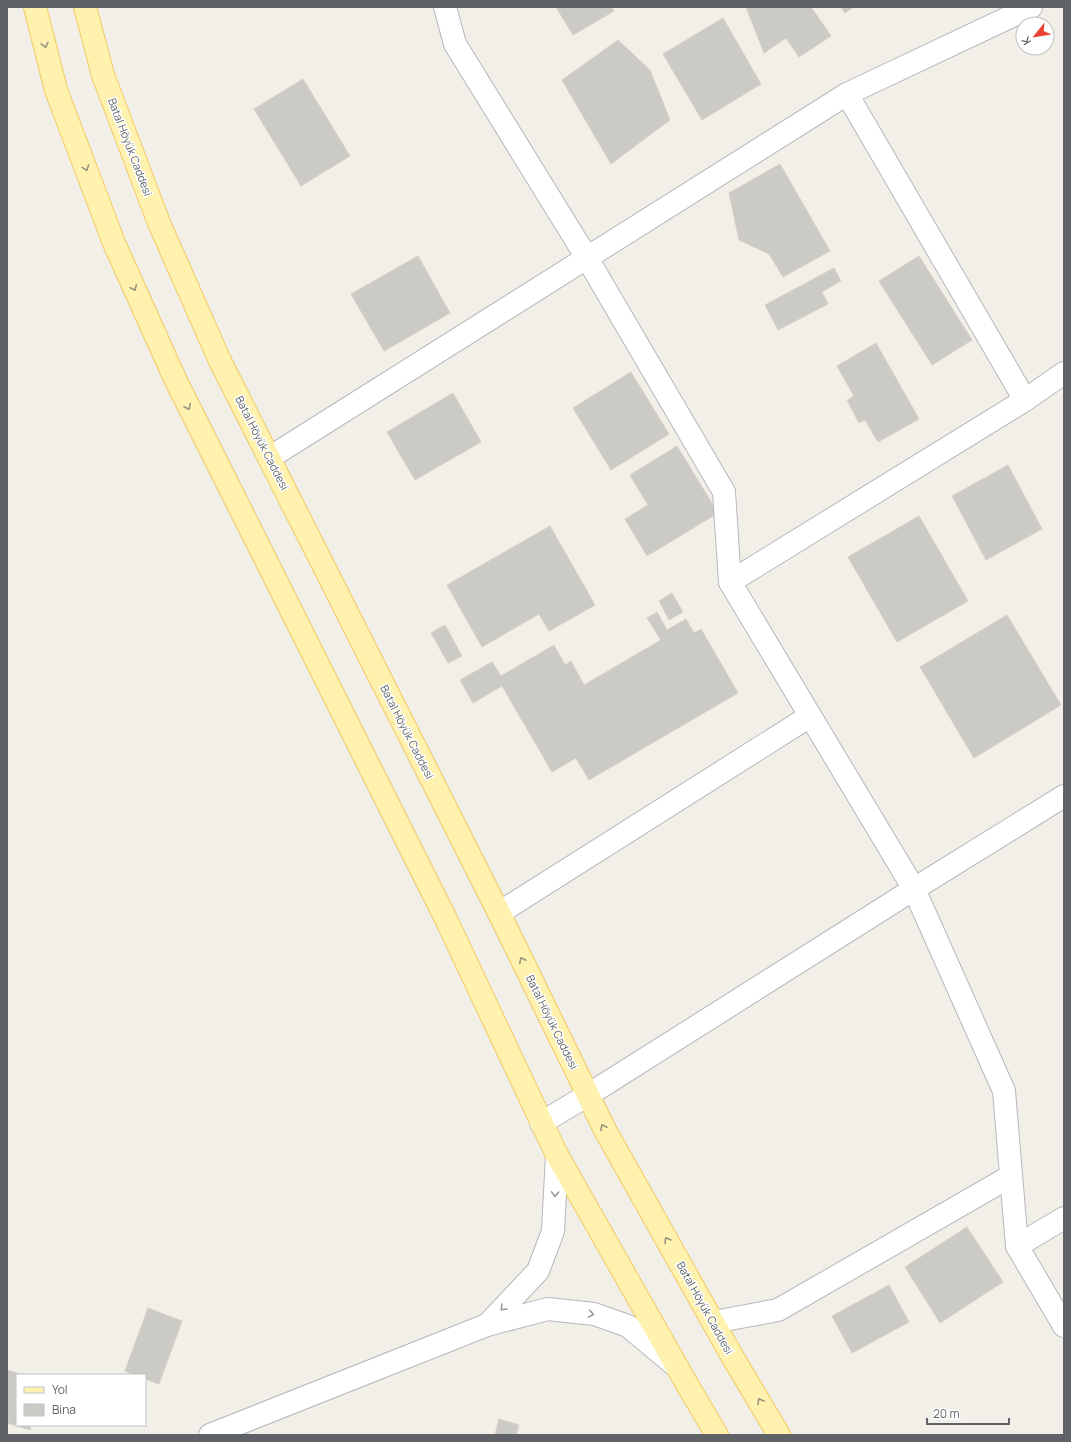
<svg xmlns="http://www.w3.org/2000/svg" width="1071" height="1442" font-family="Manrope,sans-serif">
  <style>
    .building { fill: #cccac5; stroke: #d6d1c6 }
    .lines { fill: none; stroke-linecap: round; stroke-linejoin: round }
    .minor-casing { stroke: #b5b8bc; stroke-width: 24 }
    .major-casing { stroke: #f2c960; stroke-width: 24 }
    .minor { stroke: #fff; stroke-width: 22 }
    .major { stroke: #fff2af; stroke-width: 22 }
    .oneway { stroke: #979581 }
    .oneway2 { stroke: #979a9d }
    .labels { text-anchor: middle; stroke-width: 3; stroke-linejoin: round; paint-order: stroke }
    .street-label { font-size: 11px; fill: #5f6368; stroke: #fff }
  </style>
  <rect width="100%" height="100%" fill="#f1efe8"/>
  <g class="building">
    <polygon points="556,7 612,7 614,11 573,35"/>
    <polygon points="746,7 811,7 831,36 799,57 786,38 764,53"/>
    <polygon points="841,7 854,7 845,13"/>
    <polygon points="723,18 761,84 702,120 663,54"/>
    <polygon points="618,40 650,70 670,120 611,164 562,80"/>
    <polygon points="303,79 350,156 301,186 254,109"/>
    <polygon points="780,164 830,251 783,277 769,254 739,240 729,193"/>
    <polygon points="418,256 450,313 384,351 351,294"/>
    <polygon points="919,256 972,340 932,365 879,281"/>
    <polygon points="834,268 841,281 822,292 828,304 778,330 765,305"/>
    <polygon points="876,343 919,419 878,442 865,420 859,423 847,400 854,396 837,366"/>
    <polygon points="631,372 669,434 611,470 573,408"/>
    <polygon points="453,393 481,442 415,480 387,432"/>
    <polygon points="677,446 718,513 647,556 625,519 648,505 630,475"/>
    <polygon points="1008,465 1042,529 986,560 952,496"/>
    <polygon points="919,516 968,601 897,642 848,557"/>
    <polygon points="550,526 595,605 549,631 539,614 482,647 447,585"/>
    <polygon points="672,593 683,612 669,620 659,601"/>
    <polygon points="657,612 667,630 686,619 694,633 701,629 738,693 589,780 576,758 552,772 502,686 473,703 460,680 492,662 501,676 554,645 565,665 571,661 584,685 661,640 647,618"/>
    <polygon points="1007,615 1061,705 974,758 920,667"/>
    <polygon points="445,625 462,656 448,663 431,633"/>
    <polygon points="967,1227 1003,1282 940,1323 905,1267"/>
    <polygon points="889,1285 909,1322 852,1353 832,1316"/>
    <polygon points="148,1308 182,1321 159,1384 145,1379 145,1375 135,1375 125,1371"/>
    <polygon points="7,1370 23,1375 17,1375 17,1425 31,1425 30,1430 7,1423"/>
    <polygon points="499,1419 519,1425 516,1435 495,1435"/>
  </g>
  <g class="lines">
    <defs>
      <g id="minor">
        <polyline points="445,7 455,44 587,258 724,492 730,582 914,889 1004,1091 1017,1246 1064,1326"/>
        <polyline points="847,94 1025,400"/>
        <polyline points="269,458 847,94 1031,7"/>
        <polyline points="730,582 1025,400 1064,373"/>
        <polyline points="499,913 810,716"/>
        <polyline points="541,1123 588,1095 914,889 1064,796"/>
        <polyline points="557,1155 553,1231 538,1271 487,1325 548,1309 594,1314 628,1326 676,1366"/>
        <polyline points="1017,1246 1064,1218"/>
        <polyline points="714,1322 778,1310 1011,1176"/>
        <polyline points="210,1435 487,1325"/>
      </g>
      <g id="major">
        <polyline points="35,7 56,90 114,243 176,381 445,917 557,1155 688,1386 717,1435"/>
        <polyline points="85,7 103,75 159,223 220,361 499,913 605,1130 732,1356 779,1435"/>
      </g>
    </defs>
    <use href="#minor" class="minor-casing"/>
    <use href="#major" class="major-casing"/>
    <use href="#minor" class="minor"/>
    <use href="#major" class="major"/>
  </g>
  <defs><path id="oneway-chevron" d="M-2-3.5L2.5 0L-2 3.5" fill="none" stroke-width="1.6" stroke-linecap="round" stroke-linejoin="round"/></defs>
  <g class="oneway">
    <use href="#oneway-chevron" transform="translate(45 45) rotate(76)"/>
    <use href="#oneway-chevron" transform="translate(86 168) rotate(69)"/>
    <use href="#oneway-chevron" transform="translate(134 288) rotate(66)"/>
    <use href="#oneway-chevron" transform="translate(188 407) rotate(63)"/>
    <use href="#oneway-chevron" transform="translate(522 960) rotate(-116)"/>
    <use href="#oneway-chevron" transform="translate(603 1127) rotate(-117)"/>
    <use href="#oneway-chevron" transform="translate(667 1240) rotate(-120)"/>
    <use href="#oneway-chevron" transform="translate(760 1401) rotate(-121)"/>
  </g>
  <g class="oneway2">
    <use href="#oneway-chevron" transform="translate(555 1194) rotate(92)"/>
    <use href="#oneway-chevron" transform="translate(503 1308) rotate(133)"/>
    <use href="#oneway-chevron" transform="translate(591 1314) rotate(10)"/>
  </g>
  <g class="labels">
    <g class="street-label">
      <text transform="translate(130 147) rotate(69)" y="4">Batal Höyük Caddesi</text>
      <text transform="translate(262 443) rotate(63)" y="4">Batal Höyük Caddesi</text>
      <text transform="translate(407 732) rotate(63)" y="4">Batal Höyük Caddesi</text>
      <text transform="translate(552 1022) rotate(64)" y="4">Batal Höyük Caddesi</text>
      <text transform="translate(705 1308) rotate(61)" y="4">Batal Höyük Caddesi</text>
    </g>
  </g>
  <rect width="1071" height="1442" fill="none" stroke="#5f6368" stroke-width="16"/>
  <rect x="16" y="1374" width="130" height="52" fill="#ffffff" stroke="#bfc1c3"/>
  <rect x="24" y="1387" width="20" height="6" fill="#fff2af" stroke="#bfc1c3"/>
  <text x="52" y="1394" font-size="12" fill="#5f6368">Yol</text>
  <rect x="24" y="1404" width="20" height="12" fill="#cccac5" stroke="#bfc1c3"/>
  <text x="52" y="1414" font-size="12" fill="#5f6368">Bina</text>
  <g transform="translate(1035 36) rotate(240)"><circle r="19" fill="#ffffff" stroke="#bfc1c3"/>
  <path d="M0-3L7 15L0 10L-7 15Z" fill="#ea4335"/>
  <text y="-6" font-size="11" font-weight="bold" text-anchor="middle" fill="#5f6368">K</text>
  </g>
  <path d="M927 1418v6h82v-6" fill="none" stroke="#5f6368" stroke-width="2"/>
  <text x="933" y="1418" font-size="12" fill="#5f6368" stroke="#ffffff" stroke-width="3" paint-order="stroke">20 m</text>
</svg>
